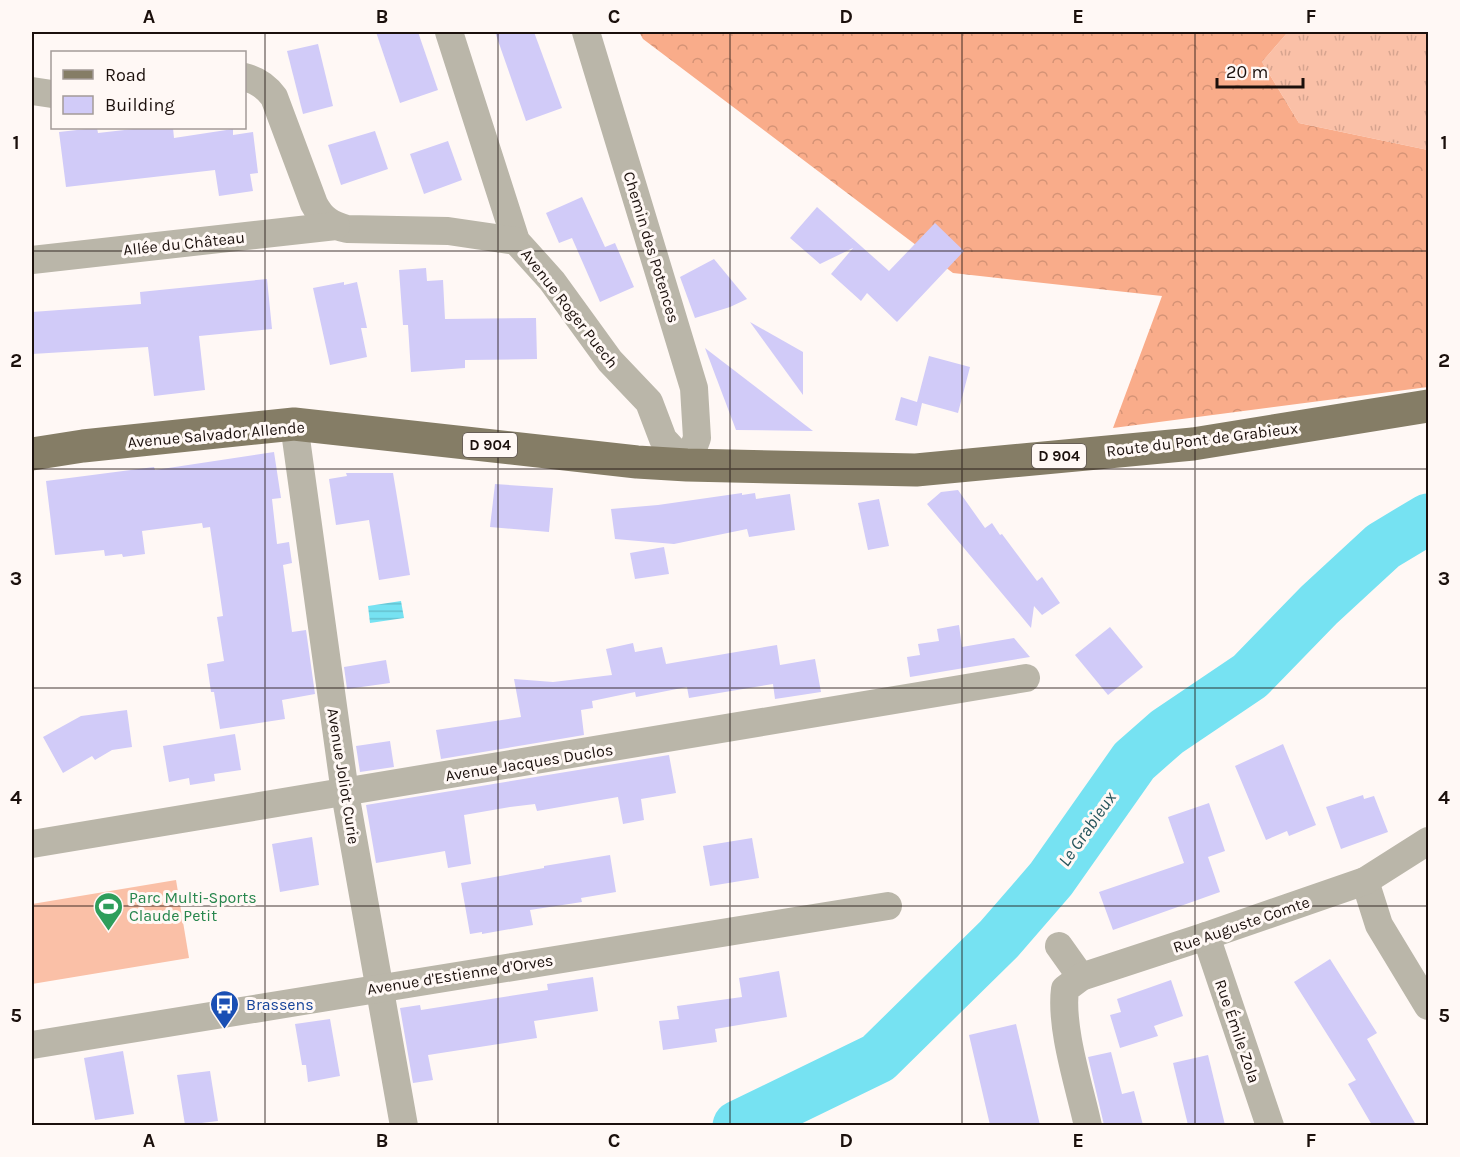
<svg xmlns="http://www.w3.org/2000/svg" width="1460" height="1157" font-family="Karla,sans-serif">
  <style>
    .grass { fill: url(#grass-tufts) }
    .forest { fill: url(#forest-crowns) }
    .pitch { fill: #fac0a7 }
    .water { fill: url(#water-rules) }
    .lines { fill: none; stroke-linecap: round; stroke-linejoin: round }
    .river { stroke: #76e2f2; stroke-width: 51 }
    .building { fill: #d1cbf8 }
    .minor { stroke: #bab6a9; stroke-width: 28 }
    .major { stroke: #857d66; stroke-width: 33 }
    .grid { fill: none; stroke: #1b100c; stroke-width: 1.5; stroke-opacity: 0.55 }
    .labels { text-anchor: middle; stroke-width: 6; stroke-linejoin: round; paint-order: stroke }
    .shield { fill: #fff8f5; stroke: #5f5652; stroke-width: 1.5 }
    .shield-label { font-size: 15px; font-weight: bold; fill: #1b100c }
    .street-label { font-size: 16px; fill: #1b100c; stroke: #fff8f5 }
    .leisure-label { font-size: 16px; fill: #27864d; stroke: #fff8f5; text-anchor: start }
    .transit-label { font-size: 16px; fill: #164399; stroke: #fff8f5; text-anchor: start }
    .water-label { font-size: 18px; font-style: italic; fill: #26555c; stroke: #fff8f5 }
    .neatline { fill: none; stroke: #1b100c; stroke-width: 2 }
    .grid-label { font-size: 20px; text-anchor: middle; font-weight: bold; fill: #1b100c }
  </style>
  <defs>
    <pattern id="grass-tufts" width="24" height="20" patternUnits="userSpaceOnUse" patternTransform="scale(1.5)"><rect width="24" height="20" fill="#fac0a7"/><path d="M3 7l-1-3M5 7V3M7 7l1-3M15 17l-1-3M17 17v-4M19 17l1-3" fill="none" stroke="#d6a48f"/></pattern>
    <pattern id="forest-crowns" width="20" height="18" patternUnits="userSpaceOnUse" patternTransform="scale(1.5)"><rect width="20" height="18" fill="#f9ac8a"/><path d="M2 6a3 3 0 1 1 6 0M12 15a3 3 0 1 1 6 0" fill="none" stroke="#d59376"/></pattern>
    <pattern id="water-rules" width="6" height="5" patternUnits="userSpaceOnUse" patternTransform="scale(1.5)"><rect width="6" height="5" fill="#76e2f2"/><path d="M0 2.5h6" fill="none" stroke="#66c1ce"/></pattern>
  </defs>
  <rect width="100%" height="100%" fill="#fff8f5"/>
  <polygon class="grass" points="1288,32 1428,32 1428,150 1299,123 1262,62"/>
  <polygon class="forest" points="639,32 1288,32 1262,62 1299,123 1428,150 1428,387 1113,428 1162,296 953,273 643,39"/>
  <polygon class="pitch" points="176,880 189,958 32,984 32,904"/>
  <polygon class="water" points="401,601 404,618 370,623 368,606"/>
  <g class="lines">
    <polyline class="river" points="738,1126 878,1058 999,939 1051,879 1134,761 1167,732 1250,676 1319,605 1383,546 1428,519"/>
  </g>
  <g class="building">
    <polygon points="376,32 418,32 438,90 400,103"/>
    <polygon points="495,32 534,32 562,108 526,121"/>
    <polygon points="318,44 333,106 303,114 287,51"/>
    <polygon points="95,128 97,128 98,133 142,128 173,128 174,138 233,129 233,135 253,132 258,173 250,174 253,191 219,196 215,170 66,187 59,132"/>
    <polygon points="375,131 388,169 341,185 328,145"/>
    <polygon points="448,141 462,180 424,194 410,154"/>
    <polygon points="582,197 605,247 615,243 634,287 600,302 572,238 559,243 546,213"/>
    <polygon points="817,207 889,271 935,223 964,251 897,322 867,293 861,301 831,274 853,248 820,264 790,238"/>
    <polygon points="714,259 747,299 730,307 695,318 680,277"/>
    <polygon points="426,268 427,281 443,280 445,319 536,318 537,359 465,360 465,368 411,372 408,325 403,325 399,270"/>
    <polygon points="267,279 272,329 199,336 205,390 154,396 148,347 32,354 32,312 141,304 140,292"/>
    <polygon points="344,282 344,285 357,282 367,328 361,328 367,357 330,365 313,288"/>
    <polygon points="750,322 803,352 803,395"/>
    <polygon points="705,348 813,431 736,430"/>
    <polygon points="929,356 970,367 958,413 922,403 917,426 895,420 901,397 917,402"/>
    <polygon points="274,452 281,498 272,499 277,544 289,542 292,563 283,565 292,632 306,630 315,694 282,700 285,719 220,729 214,692 211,692 207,664 224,661 217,617 223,616 210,527 203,528 202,523 142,531 145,554 123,557 122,554 105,556 104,550 55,555 46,481 154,467 155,470"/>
    <polygon points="346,473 393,473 410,575 379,580 369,520 336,525 329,479 347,476"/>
    <polygon points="495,484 553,488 549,532 490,527"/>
    <polygon points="958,490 985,528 992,523 1000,535 1002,534 1037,581 1042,577 1060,603 1042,615 1034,606 1031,628 927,504 941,492"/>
    <polygon points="742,493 742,495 755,493 756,499 790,494 795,530 749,537 747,529 674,544 615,539 611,509 658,505"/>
    <polygon points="879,499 889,546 868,550 858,503"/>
    <polygon points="664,547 669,574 635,579 630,553"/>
    <polygon points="959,625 962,647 1014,638 1030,657 910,677 907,657 920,655 918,644 939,641 937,629"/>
    <polygon points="1110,627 1143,667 1108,695 1075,655"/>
    <polygon points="633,643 635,652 662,647 666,664 777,645 780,665 815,659 821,692 775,699 773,684 689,698 687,687 636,697 635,692 592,701 593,708 581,710 584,735 441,759 436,730 521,717 514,679 553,682 612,675 606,649"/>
    <polygon points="386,660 390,683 347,689 344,667"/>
    <polygon points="127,710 132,747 112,750 95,760 92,756 63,773 43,737 81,716"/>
    <polygon points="235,734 241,770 214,774 215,781 190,785 189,778 169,782 163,746"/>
    <polygon points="390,741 394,767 360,772 356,746"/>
    <polygon points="1283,744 1316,825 1289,836 1287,831 1266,840 1235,766"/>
    <polygon points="669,755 676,793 641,799 644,820 623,824 618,797 537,811 535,804 510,807 464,815 471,864 448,868 445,851 376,863 366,805"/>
    <polygon points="1363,795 1364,799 1374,796 1388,832 1341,849 1326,807"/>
    <polygon points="1209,803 1225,851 1208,857 1220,892 1113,930 1099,892 1184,863 1168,817"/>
    <polygon points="312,837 319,885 280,892 272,844"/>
    <polygon points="752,838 759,878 710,886 703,846"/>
    <polygon points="610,855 616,892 581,898 582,902 530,910 533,925 482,934 482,932 470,934 461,883 544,868 544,866"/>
    <polygon points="1330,959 1377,1033 1367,1039 1416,1125 1372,1125 1348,1084 1356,1080 1294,982"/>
    <polygon points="779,971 787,1017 715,1029 717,1042 663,1050 659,1021 679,1019 677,1006 742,997 739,978"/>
    <polygon points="593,977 598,1011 534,1021 537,1038 428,1055 433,1080 413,1083 400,1008 420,1005 421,1010 548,990 547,984"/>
    <polygon points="1171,980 1183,1016 1154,1026 1158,1036 1120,1048 1110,1015 1121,1012 1117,999"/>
    <polygon points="330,1019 340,1076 308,1082 306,1065 302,1065 295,1024"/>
    <polygon points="1016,1024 1040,1125 990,1125 969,1035"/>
    <polygon points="123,1051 134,1114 95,1120 84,1058"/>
    <polygon points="1111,1052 1122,1094 1134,1091 1143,1125 1104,1125 1088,1057"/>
    <polygon points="1208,1055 1225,1125 1188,1125 1173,1063"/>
    <polygon points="210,1071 218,1121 185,1125 177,1075"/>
  </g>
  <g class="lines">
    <g class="minor">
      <polyline points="449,32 516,241 552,281 610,361 649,402 663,439 687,465 697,438 694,388 586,32"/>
      <path d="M244,77C257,80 266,86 274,97L314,204C322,219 331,225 347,229L448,231L516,241"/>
      <polyline points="32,91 52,94"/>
      <polyline points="32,260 336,226"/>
      <polyline points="294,424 345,793 404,1126"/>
      <polyline points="32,844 1026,678"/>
      <polyline points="1365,881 1379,925 1428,1006"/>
      <polyline points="1206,936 1270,1126"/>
      <polyline points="1059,946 1081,977"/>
      <polyline points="32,1045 888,906"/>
      <path d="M1088,1126C1079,1085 1060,1028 1065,989L1081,977L1206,936L1365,881L1428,841"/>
    </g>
    <polyline class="major" points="32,454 83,446 294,424 637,462 687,465 916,470 1193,444 1428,406"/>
  </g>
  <path class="grid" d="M265,32V1126M498,32V1126M730,32V1126M962,32V1126M1195,32V1126M32,251H1428M32,469H1428M32,688H1428M32,906H1428"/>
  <defs>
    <symbol id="stadium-pin" viewBox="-11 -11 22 30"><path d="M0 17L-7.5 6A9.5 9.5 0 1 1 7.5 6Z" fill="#2e9e5b" stroke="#fff8f5"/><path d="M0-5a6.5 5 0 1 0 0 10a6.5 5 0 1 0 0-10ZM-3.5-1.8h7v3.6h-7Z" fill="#fff"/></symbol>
    <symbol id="bus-pin" viewBox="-11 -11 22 30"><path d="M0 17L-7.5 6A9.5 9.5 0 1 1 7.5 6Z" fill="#1a4fb4" stroke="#fff8f5"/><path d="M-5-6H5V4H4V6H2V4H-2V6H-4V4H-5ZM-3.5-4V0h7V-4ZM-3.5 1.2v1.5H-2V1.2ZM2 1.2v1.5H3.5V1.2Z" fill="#fff"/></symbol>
  </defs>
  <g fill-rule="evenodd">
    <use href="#stadium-pin" x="92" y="890" width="33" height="45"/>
    <use href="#bus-pin" x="208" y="988" width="33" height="45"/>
  </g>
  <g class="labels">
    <g class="shield">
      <rect x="463" y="433" width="54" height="24" rx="4.5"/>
      <rect x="1032" y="444" width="54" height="24" rx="4.5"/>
    </g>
    <g class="shield-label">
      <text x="490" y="450">D 904</text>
      <text x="1059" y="461">D 904</text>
    </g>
    <g class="street-label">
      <text transform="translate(184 243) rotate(-6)" y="6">Allée du Château</text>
      <text transform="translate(652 247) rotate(73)" y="6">Chemin des Potences</text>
      <text transform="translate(570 308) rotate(52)" y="6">Avenue Roger Puech</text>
      <text transform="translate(216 434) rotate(-5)" y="6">Avenue Salvador Allende</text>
      <text transform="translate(1202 439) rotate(-7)" y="6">Route du Pont de Grabieux</text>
      <text transform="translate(529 762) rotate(-9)" y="6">Avenue Jacques Duclos</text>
      <text transform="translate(344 776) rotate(81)" y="6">Avenue Joliot Curie</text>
      <text transform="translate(1241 924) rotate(-19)" y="6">Rue Auguste Comte</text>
      <text transform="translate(460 974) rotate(-9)" y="6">Avenue d'Estienne d'Orves</text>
      <text transform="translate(1238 1031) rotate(71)" y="6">Rue Émile Zola</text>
    </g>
    <g class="leisure-label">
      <text x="129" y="903">Parc Multi-Sports<tspan x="129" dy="18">Claude Petit</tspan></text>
    </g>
    <g class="transit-label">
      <text x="246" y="1010">Brassens</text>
    </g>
    <g class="water-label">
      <text transform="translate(1087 829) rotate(-55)" y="6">Le Grabieux</text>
    </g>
  </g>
  <rect width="1460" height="1157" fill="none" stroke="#fff8f5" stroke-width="66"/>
  <rect x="51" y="51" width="195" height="78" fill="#fff8f5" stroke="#a49b98" stroke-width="1.5"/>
  <rect x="63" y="70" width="30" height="9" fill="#857d66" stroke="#a49b98" stroke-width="1.5"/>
  <text x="105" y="81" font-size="18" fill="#1b100c">Road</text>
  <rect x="63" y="96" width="30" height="18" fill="#d1cbf8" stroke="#a49b98" stroke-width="1.5"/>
  <text x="105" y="111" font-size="18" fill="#1b100c">Building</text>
  <path d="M1217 78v9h86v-9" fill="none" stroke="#1b100c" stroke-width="3"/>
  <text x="1226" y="78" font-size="18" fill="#1b100c" stroke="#fff8f5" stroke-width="4.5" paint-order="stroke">20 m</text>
  <rect x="33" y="33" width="1394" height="1091" class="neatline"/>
  <g class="grid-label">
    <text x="149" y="23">A</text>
    <text x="382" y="23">B</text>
    <text x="614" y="23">C</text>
    <text x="846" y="23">D</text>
    <text x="1078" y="23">E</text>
    <text x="1311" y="23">F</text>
    <text x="16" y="149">1</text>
    <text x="1444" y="149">1</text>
    <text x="16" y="367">2</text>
    <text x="1444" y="367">2</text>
    <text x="16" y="585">3</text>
    <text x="1444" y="585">3</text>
    <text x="16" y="804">4</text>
    <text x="1444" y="804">4</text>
    <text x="16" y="1022">5</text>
    <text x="1444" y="1022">5</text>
    <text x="149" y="1147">A</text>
    <text x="382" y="1147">B</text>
    <text x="614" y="1147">C</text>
    <text x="846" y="1147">D</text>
    <text x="1078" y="1147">E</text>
    <text x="1311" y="1147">F</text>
  </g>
</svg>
